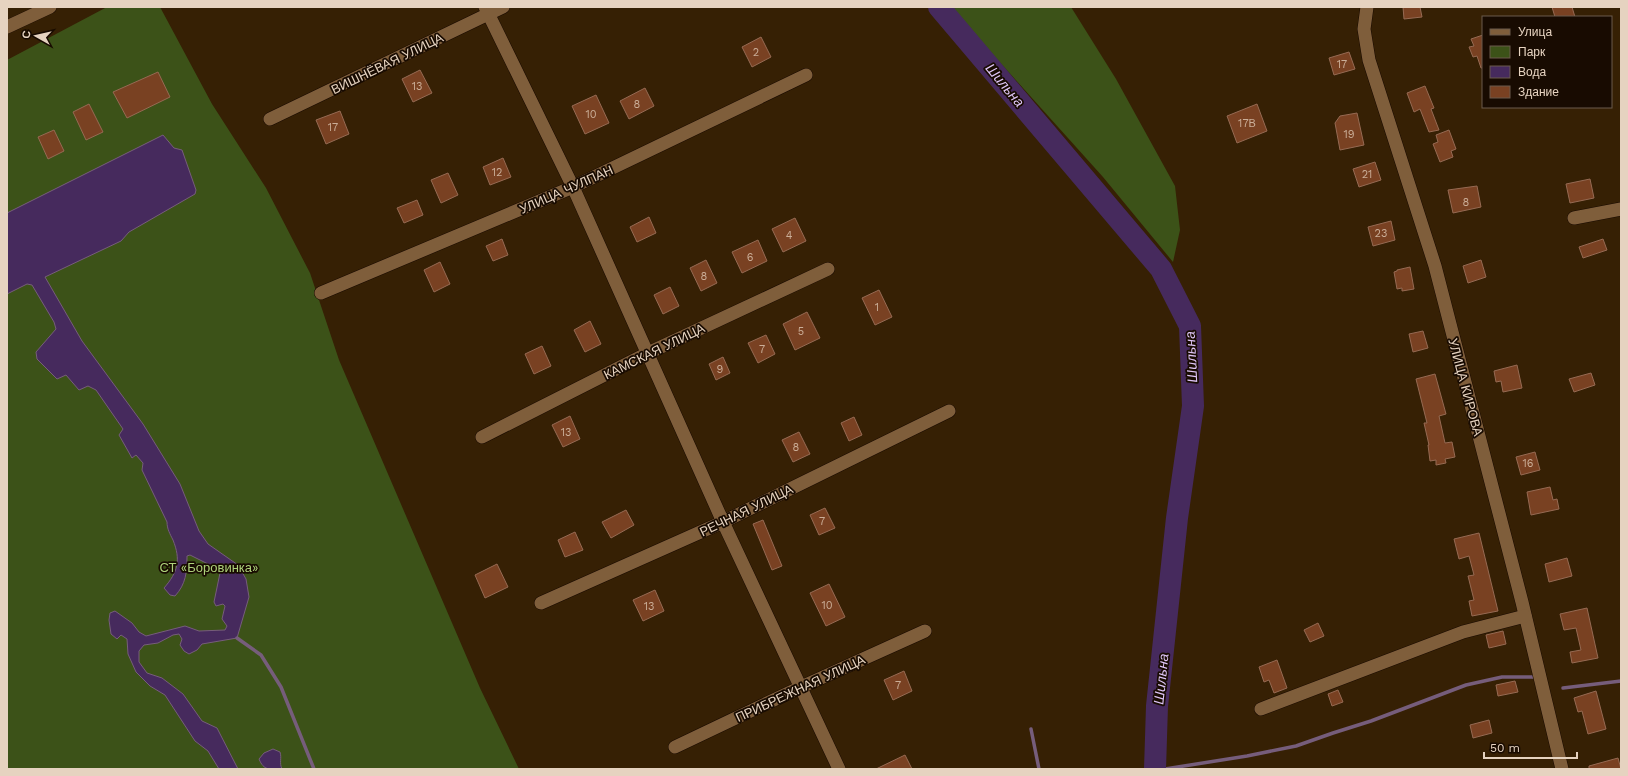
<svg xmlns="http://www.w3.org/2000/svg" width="1628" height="776" font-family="'Work Sans',sans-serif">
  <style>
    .green { fill: #3c5218 }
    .water { fill: #462a5d; stroke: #765d7b }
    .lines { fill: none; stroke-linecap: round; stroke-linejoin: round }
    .stream { stroke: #765d7b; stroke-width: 3.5 }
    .river { stroke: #462a5d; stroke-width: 22 }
    .building { fill: #794122; stroke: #966a53 }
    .street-casing { stroke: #190a00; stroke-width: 14 }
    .street { stroke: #7f5e3b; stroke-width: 13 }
    .labels { text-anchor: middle; stroke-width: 3.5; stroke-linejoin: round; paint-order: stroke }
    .number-label { font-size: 11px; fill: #cbae98 }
    .street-label { font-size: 13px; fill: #e6d3c0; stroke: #180b01 }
    .park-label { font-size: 13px; fill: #add17a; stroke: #180b01 }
    .water-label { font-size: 14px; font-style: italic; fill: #dec5f6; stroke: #180b01 }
  </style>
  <rect width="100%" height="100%" fill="#362004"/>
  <g class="green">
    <polygon points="107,7 160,7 212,104 266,188 310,273 339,360 480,688 519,769 7,769 7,60"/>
    <polygon points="950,7 1071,7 1116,79 1175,186 1180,230 1173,262 1103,177"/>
  </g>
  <g class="water">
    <path d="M163,135L174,148L182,150L196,190L195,194L129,232L121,241L45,277L82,341L143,424L180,484L199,531L208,544L238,565L246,579L249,597L237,638L202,644L197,650L189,654L184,651L180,645L182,639L179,634L173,635L158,643L144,645L139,651V662L147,673L162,678L183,694L202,721L217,728L238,769H219L208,751L195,741L165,695L150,686L136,672L128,654L127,639L121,635L117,639L111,634L109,620L110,613L115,611L132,623L139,632L146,636L185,626L199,631L225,630L227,626L222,619L225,606L223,604L216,606L214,602L220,573L218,569L190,555L187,556C187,572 186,584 175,596L170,595L164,588C178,572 181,560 173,540C170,534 167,529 167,522L142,470L143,463L136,455L132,458L119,435L123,429L96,390L88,386L79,390L66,375L57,379L37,359L36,352L56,329L54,322L32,285L27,284L7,294V213Z"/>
    <path d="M273,749L280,752C282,758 279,763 282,769C269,769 264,771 259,759L264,753Z"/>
  </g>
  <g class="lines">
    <g class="stream">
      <polyline points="237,638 261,655 281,687 314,769"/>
      <polyline points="1563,688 1621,681"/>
      <polyline points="1031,729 1039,769"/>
      <polyline points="1165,769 1247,756 1296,746 1333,733 1371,721 1466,685 1502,677 1533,677"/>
    </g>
    <polyline class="river" points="939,7 1161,269 1190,326 1193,406 1177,518 1157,706 1155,769"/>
  </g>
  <g class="building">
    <polygon points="1403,7 1420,7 1422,17 1404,19"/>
    <polygon points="1552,7 1572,7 1575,17 1555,17"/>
    <polygon points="1483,35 1483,68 1481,68 1477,56 1473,57 1469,47 1474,46 1471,39"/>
    <polygon points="761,37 771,57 752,67 742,47"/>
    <polygon points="1349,52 1355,69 1334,75 1329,58"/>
    <polygon points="420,70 432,93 413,102 402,79"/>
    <polygon points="158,72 170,97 127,118 113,92"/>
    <polygon points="1425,86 1434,108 1431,109 1439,130 1429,132 1420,109 1414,112 1407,93"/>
    <polygon points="645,88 654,106 629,119 620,101"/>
    <polygon points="596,95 609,123 585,134 572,106"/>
    <polygon points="89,104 103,132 86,140 73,112"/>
    <polygon points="1257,104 1267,131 1237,143 1227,116"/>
    <polygon points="340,111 349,134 326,144 316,120"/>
    <polygon points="1357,113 1364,145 1340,150 1335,123 1340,116"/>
    <polygon points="54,130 64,151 48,159 38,137"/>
    <polygon points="1449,130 1456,149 1451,151 1453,157 1440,162 1433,144 1438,142 1436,135"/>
    <polygon points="503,158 511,177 490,185 483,167"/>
    <polygon points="1375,162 1381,180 1359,187 1353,169"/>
    <polygon points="448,173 458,195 441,203 431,180"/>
    <polygon points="1590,179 1594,198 1570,203 1566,184"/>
    <polygon points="1477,186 1481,207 1453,213 1448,190"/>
    <polygon points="417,200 423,215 404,223 397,208"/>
    <polygon points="649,217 656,233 637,242 630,227"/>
    <polygon points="795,218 806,241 783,252 772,229"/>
    <polygon points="1391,221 1395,240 1373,246 1368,227"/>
    <polygon points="502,239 508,255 493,261 486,246"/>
    <polygon points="1603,239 1607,250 1583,258 1579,247"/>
    <polygon points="758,240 767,261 742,273 732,252"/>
    <polygon points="706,260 717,283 701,291 690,268"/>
    <polygon points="1481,260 1486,277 1468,283 1463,266"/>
    <polygon points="440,262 450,284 434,292 424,270"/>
    <polygon points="1410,267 1414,289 1402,291 1402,288 1397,289 1394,272 1397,271 1397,270"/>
    <polygon points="670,287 679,306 663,314 654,295"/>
    <polygon points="879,290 892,317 875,325 862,298"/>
    <polygon points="807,312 820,338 795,350 783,324"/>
    <polygon points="590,321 601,344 585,352 574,330"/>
    <polygon points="1423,331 1428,348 1413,352 1409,334"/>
    <polygon points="766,335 775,354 758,363 748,343"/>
    <polygon points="542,346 551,366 534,374 525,354"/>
    <polygon points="723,357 730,373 716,380 709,364"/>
    <polygon points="1517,365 1522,388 1503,392 1501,381 1496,382 1494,371"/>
    <polygon points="1591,373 1595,385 1574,392 1569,379"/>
    <polygon points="1435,374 1446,414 1439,416 1445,443 1452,442 1455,457 1445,459 1446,463 1436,465 1436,460 1430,461 1428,445 1429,445 1424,423 1427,423 1416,379"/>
    <polygon points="570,416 580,439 563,447 552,425"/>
    <polygon points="854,417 862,435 849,441 841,423"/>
    <polygon points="799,432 810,454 793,462 782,440"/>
    <polygon points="1535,452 1540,470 1521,475 1516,457"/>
    <polygon points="1550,487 1553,500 1557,499 1559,509 1531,515 1527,492"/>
    <polygon points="825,508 835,528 819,535 810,515"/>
    <polygon points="626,510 634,525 611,538 602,522"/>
    <polygon points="763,520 782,566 772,570 753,524"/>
    <polygon points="575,532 583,550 565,557 558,540"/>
    <polygon points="1479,533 1498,611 1472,616 1469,601 1474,600 1468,576 1474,575 1469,556 1459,559 1454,539"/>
    <polygon points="1567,558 1572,576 1549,582 1545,564"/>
    <polygon points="497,564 508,587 485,598 475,575"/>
    <polygon points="829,584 845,617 826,626 810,593"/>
    <polygon points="655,590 664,611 643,621 633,600"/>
    <polygon points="1587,608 1598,658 1572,663 1570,652 1581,650 1576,628 1564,630 1560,614"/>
    <polygon points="1318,623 1324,636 1310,642 1304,630"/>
    <polygon points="1503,631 1506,644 1489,648 1486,635"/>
    <polygon points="1277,660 1287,688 1274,693 1269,680 1264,682 1259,667"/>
    <polygon points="904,671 912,691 893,700 884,680"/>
    <polygon points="1515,681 1518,692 1498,696 1496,685"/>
    <polygon points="1338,690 1343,702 1332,706 1328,694"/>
    <polygon points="1596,691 1606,729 1588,734 1582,711 1578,712 1574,698"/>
    <polygon points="1489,720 1492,733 1473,738 1470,725"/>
    <polygon points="905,755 912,769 876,769"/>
    <polygon points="1618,758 1621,769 1589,769 1589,766"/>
  </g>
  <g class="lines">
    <defs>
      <g id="street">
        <polyline points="485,7 573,187 723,522 839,769"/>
        <polyline points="1367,7 1364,29 1369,60 1435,266 1522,602 1562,769"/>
        <polyline points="7,27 50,7"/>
        <polyline points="270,119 503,7"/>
        <polyline points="1574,218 1621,209"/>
        <polyline points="321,293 573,187 806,75"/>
        <polyline points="482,437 648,353 828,269"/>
        <polyline points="541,603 723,522 949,411"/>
        <polyline points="1261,709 1463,632 1525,616"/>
        <polyline points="675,747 801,687 925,631"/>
      </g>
    </defs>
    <use href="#street" class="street-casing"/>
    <use href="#street" class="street"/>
  </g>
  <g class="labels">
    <g class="number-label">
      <text x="756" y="56">2</text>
      <text x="1342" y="68">17</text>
      <text x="417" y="90">13</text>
      <text x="637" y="108">8</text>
      <text x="591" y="118">10</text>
      <text x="1247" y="127">17В</text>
      <text x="333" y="131">17</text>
      <text x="1349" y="138">19</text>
      <text x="497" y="176">12</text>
      <text x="1367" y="178">21</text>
      <text x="1466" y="206">8</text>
      <text x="1381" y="237">23</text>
      <text x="789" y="239">4</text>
      <text x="750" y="261">6</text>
      <text x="704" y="280">8</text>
      <text x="877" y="311">1</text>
      <text x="801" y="335">5</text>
      <text x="762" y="353">7</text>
      <text x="720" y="373">9</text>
      <text x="566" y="436">13</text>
      <text x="796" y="451">8</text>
      <text x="1528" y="467">16</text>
      <text x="822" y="525">7</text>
      <text x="827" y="609">10</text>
      <text x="649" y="610">13</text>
      <text x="898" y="689">7</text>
    </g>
    <g class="street-label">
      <text transform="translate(387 63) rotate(-26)" y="5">ВИШНЁВАЯ УЛИЦА</text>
      <text transform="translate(566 189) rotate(-24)" y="5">УЛИЦА ЧУЛПАН</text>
      <text transform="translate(654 351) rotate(-26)" y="5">КАМСКАЯ УЛИЦА</text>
      <text transform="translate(1466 387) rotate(75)" y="5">УЛИЦА КИРОВА</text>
      <text transform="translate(746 510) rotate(-26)" y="5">РЕЧНАЯ УЛИЦА</text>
      <text transform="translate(800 688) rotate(-25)" y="5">ПРИБРЕЖНАЯ УЛИЦА</text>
    </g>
    <g class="park-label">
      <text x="209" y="572">СТ «Боровинка»</text>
    </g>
    <g class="water-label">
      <text transform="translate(1005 85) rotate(50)" y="5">Шильна</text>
      <text transform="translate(1191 357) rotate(-93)" y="5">Шильна</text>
      <text transform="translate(1161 679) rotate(-84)" y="5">Шильна</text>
    </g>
  </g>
  <rect width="1628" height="776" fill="none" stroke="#e6d3c0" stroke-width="16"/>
  <rect x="1482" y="16" width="130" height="92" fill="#180b01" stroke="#6a5b4d"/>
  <rect x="1490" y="29" width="20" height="6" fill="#7f5e3b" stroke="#6a5b4d"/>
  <text x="1518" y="36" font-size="12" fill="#e6d3c0">Улица</text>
  <rect x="1490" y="46" width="20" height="12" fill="#3c5218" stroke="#6a5b4d"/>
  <text x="1518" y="56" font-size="12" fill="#e6d3c0">Парк</text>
  <rect x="1490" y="66" width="20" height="12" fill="#462a5d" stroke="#6a5b4d"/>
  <text x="1518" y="76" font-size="12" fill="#e6d3c0">Вода</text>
  <rect x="1490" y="86" width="20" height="12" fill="#794122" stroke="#6a5b4d"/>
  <text x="1518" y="96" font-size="12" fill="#e6d3c0">Здание</text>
  <g transform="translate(36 36) rotate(278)" stroke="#180b01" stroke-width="3" paint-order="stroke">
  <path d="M0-3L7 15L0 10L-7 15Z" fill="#e6d3c0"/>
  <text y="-6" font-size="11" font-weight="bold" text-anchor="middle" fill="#e6d3c0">С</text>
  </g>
  <path d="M1484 752v6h93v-6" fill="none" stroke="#e6d3c0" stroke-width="2"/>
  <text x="1490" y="752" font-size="12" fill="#e6d3c0" stroke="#180b01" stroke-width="3" paint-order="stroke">50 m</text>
</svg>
